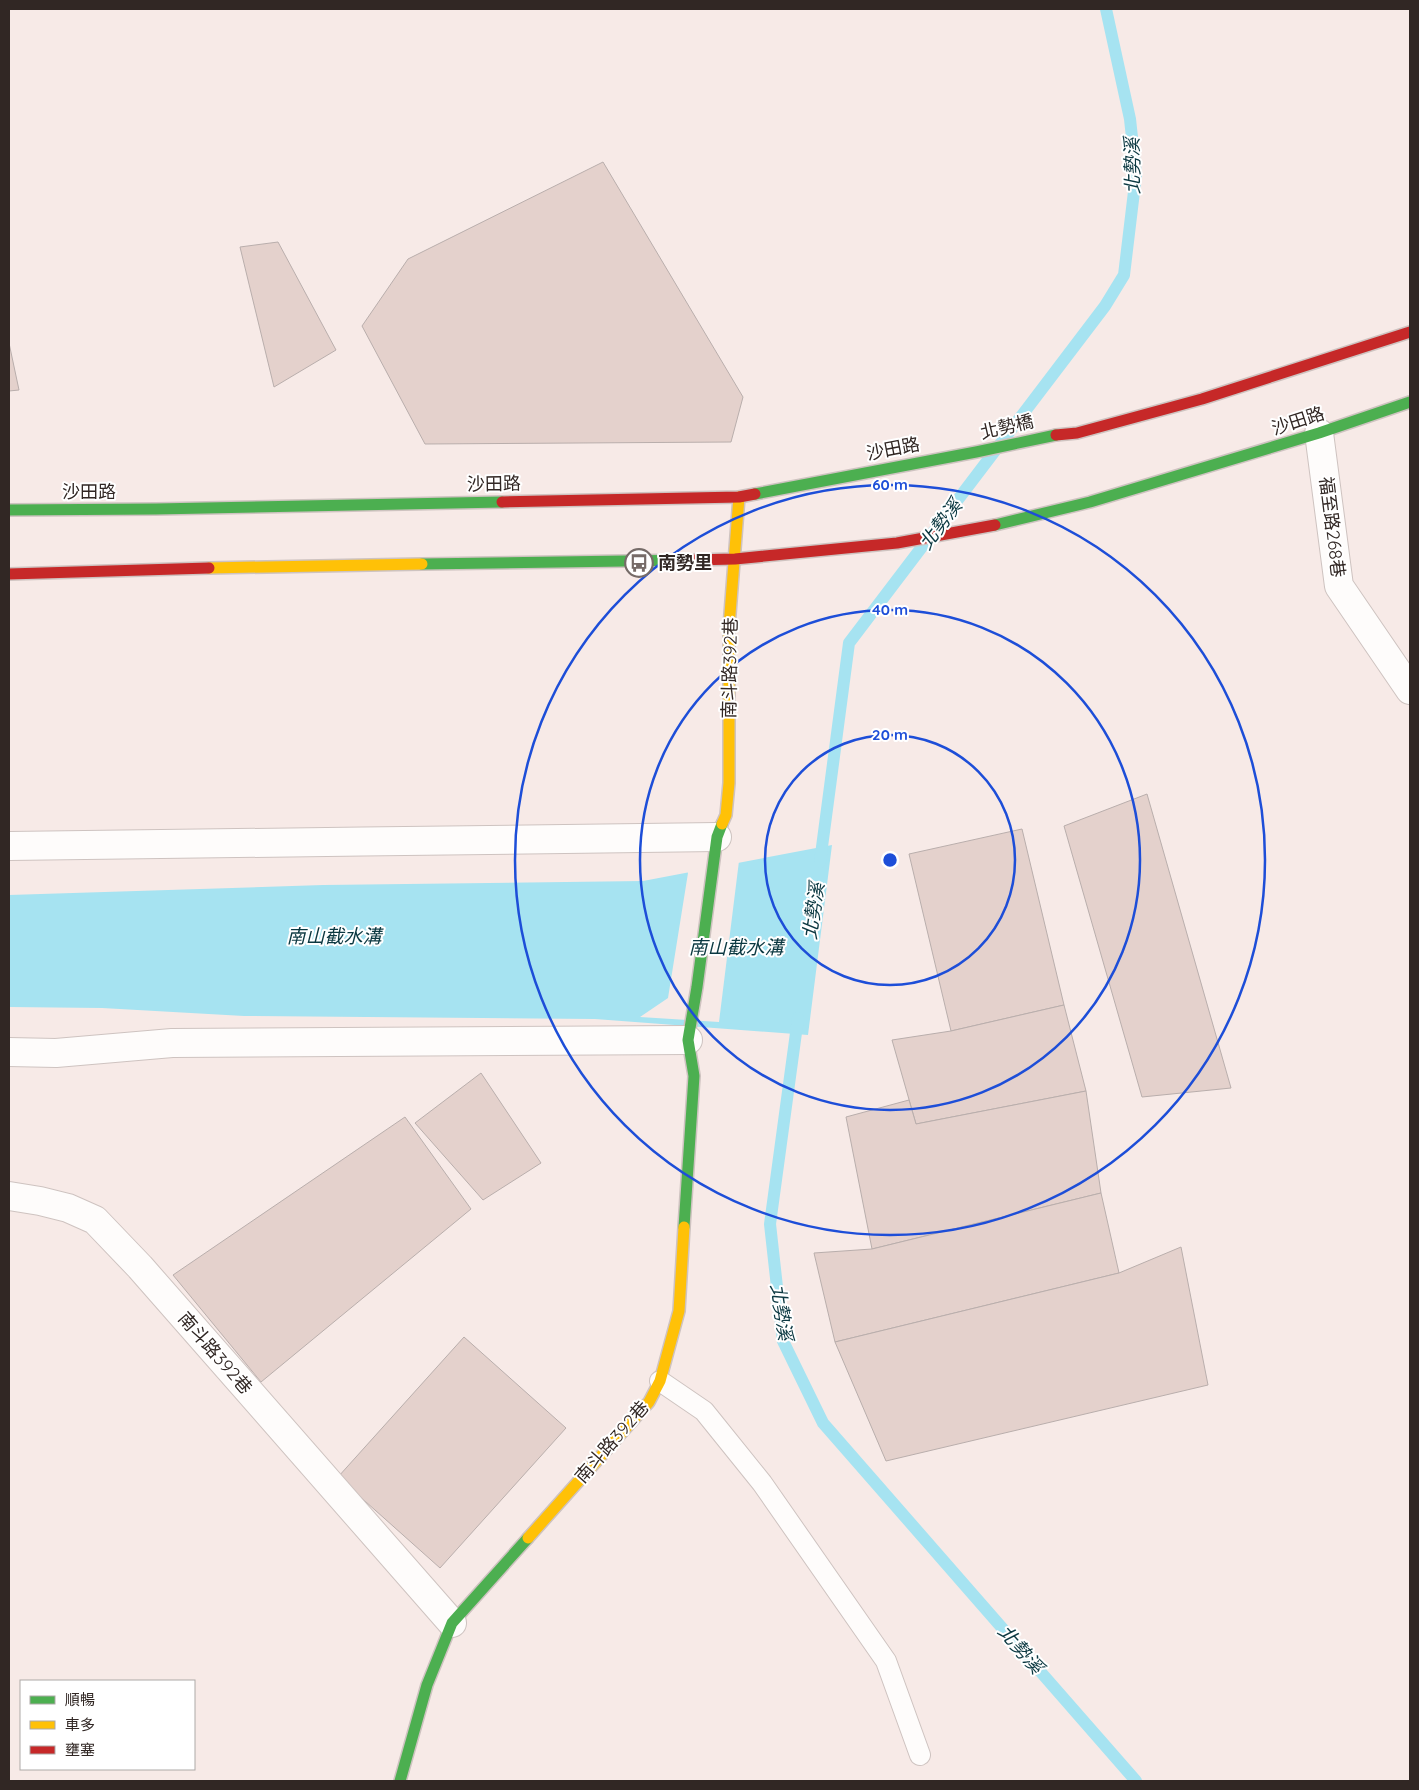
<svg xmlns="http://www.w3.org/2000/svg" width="1419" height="1790" font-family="Quicksand,'Noto Sans TC',sans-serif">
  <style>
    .water { fill: #a6e3f1 }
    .pier { fill: #f7eae7 }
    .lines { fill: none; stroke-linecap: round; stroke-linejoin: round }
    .stream { stroke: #a6e3f1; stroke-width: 12 }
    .building { fill: #e4d1cc; stroke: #b9aeac }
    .lane-casing { stroke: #cec3c0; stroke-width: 22 }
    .street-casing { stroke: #cec3c0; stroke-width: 30 }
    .fast-casing { stroke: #cec3c0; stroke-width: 14 }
    .slow-casing { stroke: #cec3c0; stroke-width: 14 }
    .jam-casing { stroke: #cec3c0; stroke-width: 14 }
    .lane { stroke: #fefcfb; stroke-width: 20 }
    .street { stroke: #fefcfb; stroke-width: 28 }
    .fast { stroke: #4caf50; stroke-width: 11 }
    .slow { stroke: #ffc107; stroke-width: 11 }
    .jam { stroke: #c62828; stroke-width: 11 }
    .ring { fill: none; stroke: #1d4ed8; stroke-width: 2.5 }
    .labels { text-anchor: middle; stroke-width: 4; stroke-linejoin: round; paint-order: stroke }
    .street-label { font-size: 18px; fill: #312724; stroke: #fff }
    .poi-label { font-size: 18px; font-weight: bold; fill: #312724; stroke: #fff; text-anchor: start }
    .water-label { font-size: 19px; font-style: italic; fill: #0b3841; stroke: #fff }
    .centre { fill: #1d4ed8; stroke: #fff; stroke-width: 2.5 }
    .ring-label { font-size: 15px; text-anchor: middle; font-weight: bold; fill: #1d4ed8; stroke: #fff; stroke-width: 4; stroke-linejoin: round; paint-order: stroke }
  </style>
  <rect width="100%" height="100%" fill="#f7eae7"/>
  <polygon class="water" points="832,845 808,1035 595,1019 244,1016 102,1008 9,1007 9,895 323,885 643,881"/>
  <polygon class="pier" points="739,861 719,1022 640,1017 668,998 688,873 687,870"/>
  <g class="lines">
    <g class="stream">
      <polyline points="820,862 849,643 1105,306 1124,275 1136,175 1130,119 1106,9"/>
      <polyline points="798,1018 770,1224 783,1341 823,1423 1136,1781"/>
    </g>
  </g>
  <g class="building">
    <polygon points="603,162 743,397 731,442 425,444 362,326 408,259"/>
    <polygon points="278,242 336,350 274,387 240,247"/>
    <polygon points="9,343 19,390 9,391"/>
    <polygon points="1147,794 1231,1088 1142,1097 1064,826"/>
    <polygon points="1022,829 1064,1005 951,1031 909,854"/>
    <polygon points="1064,1005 1086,1091 916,1124 892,1040 951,1031"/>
    <polygon points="481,1073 541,1163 483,1200 415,1123"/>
    <polygon points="1086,1091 1101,1193 872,1249 846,1117 909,1100 916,1124"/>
    <polygon points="405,1117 471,1209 261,1382 173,1275"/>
    <polygon points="1101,1193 1119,1273 835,1342 814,1253 872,1249"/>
    <polygon points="1181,1247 1208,1385 886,1461 835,1342 1119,1273"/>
    <polygon points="464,1337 566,1428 440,1568 338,1477"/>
  </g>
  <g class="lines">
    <defs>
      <polyline id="lane" points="660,1381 704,1411 762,1483 886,1661 920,1755"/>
      <g id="street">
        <polyline points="1319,433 1339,586 1410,690"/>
        <path d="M9,846C245,845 481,838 717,837"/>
        <polyline points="9,1052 56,1053 172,1043 688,1040"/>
        <polyline points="9,1196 40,1201 68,1208 95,1220 140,1267 452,1623"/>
      </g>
      <g id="fast">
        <polyline points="755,494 976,452 1056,435"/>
        <polyline points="9,510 156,509 502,502"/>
        <polyline points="995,525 1090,502 1319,433 1410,402"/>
        <polyline points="422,564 692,560"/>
        <polyline points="684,1227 694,1076 688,1040 697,987 717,837 722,824"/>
        <polyline points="400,1781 427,1685 452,1623 528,1538"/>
      </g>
      <g id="slow">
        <polyline points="209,568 422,564"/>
        <polyline points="722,824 726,815 729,783 729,627 739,497"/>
        <polyline points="528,1538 649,1402 660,1381 679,1311 684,1227"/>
      </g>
      <g id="jam">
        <polyline points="1056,435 1077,433 1202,399 1410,332"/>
        <polyline points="502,502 739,497 755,494"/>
        <polyline points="692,560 735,559 897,543 995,525"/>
        <polyline points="9,574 209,568"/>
      </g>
    </defs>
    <use href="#lane" class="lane-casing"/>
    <use href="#street" class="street-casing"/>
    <use href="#fast" class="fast-casing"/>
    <use href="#slow" class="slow-casing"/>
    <use href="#jam" class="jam-casing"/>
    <use href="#lane" class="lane"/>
    <use href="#street" class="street"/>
    <use href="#fast" class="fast"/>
    <use href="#slow" class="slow"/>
    <use href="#jam" class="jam"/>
  </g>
  <g class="ring">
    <circle cx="890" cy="860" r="125"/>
    <circle cx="890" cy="860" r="250"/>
    <circle cx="890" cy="860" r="375"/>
  </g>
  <defs>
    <symbol id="bus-ring" viewBox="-11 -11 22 22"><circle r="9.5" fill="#fff" stroke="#766b68" stroke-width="1.5"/><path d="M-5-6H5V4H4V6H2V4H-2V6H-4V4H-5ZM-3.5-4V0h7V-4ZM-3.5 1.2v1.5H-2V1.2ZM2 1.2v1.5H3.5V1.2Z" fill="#766b68"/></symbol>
  </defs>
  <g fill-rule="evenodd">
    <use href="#bus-ring" x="623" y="547" width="32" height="32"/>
  </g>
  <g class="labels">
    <g class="street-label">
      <text transform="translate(1298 421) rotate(-18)" y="6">沙田路</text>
      <text transform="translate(1007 427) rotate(-13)" y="6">北勢橋</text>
      <text transform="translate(893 449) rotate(-11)" y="6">沙田路</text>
      <text transform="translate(494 484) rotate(-1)" y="6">沙田路</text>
      <text x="89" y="498">沙田路</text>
      <text transform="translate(1332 527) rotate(83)" y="6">福至路268巷</text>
      <text transform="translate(730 668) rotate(-89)" y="6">南斗路392巷</text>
      <text transform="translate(215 1353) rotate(49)" y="6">南斗路392巷</text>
      <text transform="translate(612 1442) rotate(-49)" y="6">南斗路392巷</text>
    </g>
    <g class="poi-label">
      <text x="658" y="569">南勢里</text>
    </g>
    <g class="water-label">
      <text transform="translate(1132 166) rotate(-91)" y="7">北勢溪</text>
      <text transform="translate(940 524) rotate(-53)" y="7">北勢溪</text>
      <text transform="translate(813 911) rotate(-82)" y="7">北勢溪</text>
      <text x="334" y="943">南山截水溝</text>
      <text x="736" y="954">南山截水溝</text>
      <text transform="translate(782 1312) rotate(81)" y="7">北勢溪</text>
      <text transform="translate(1021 1649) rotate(49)" y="7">北勢溪</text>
    </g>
  </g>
  <circle cx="890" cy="860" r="8" class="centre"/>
  <g class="ring-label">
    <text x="890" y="490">60 m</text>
    <text x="890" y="615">40 m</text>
    <text x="890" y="740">20 m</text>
  </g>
  <rect width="1419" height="1790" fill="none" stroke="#312724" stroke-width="20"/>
  <rect x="20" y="1680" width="175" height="90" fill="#ffffff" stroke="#ada9a7"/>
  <rect x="30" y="1696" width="25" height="8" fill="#4caf50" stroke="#ada9a7"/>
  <text x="65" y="1705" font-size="15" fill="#312724">順暢</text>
  <rect x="30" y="1721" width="25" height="8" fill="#ffc107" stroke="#ada9a7"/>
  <text x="65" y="1730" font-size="15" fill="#312724">車多</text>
  <rect x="30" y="1746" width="25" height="8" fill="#c62828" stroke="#ada9a7"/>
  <text x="65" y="1755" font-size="15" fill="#312724">壅塞</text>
</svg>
